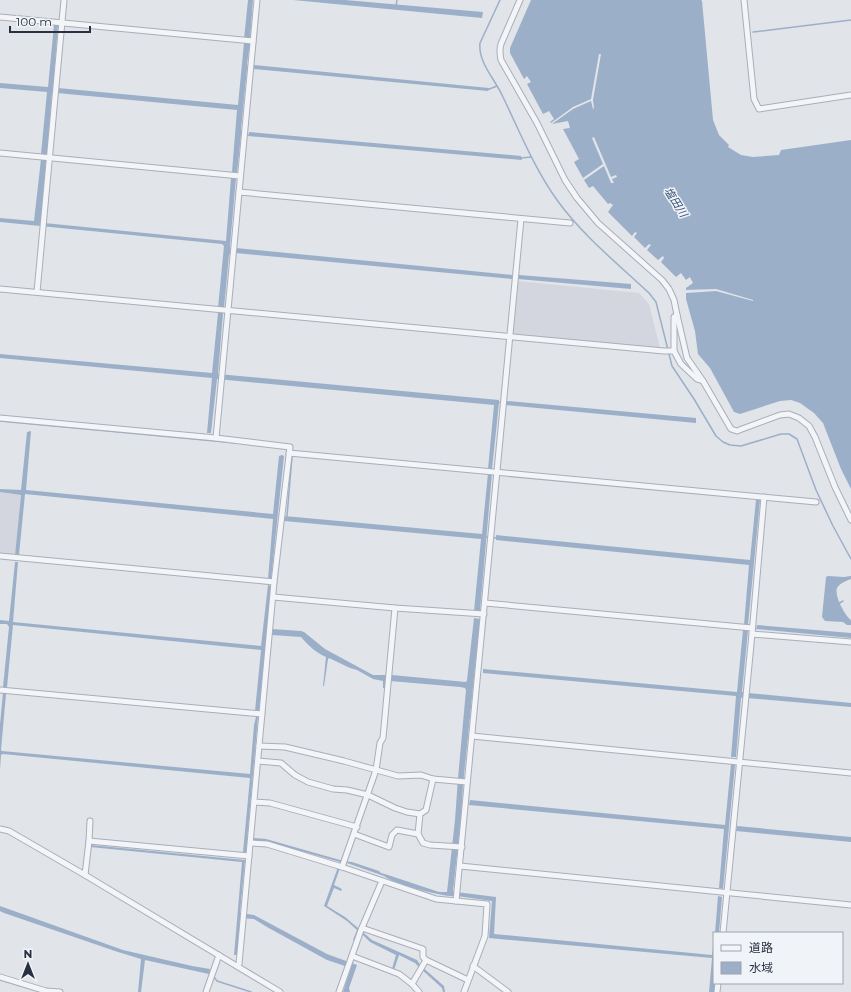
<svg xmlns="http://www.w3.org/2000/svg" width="851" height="992" font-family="Montserrat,'Noto Sans JP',sans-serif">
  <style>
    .built { fill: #d3d6de }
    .water { fill: #9cafc9 }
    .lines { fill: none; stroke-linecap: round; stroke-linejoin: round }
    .stream { stroke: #9cafc9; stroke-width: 1.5 }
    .minor-casing { stroke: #aaaeb7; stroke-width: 7 }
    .minor { stroke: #f3f5f8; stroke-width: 5 }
    .labels { text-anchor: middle; stroke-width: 3; stroke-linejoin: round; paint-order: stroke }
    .water-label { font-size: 11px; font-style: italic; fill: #334d75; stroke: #f0f3f7 }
  </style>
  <rect width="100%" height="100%" fill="#e1e4e9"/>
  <g class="built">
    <polygon points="517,281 639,293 649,304 660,348 512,334"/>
    <polygon points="0,492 21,495 15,555 0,554"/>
  </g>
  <g class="water">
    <polygon points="248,0 253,0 250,39 244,39"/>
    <polygon points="293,0 345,0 483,12 482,18"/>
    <polygon points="531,0 701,0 702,1 713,120 719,135 729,145 728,147 741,155 753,157 779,155 781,150 851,140 851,489 841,469 823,423 814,413 800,403 791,400 780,401 740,414 734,412 710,368 698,354 695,331 686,299 686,293 716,291 753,301 753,300 716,289 686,290 686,288 693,283 690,277 686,280 681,273 676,277 661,262 664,258 663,256 658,260 647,250 651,245 649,244 645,248 634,237 637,233 635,232 632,236 608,212 613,205 610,203 608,204 593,186 589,188 584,180 604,166 611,183 614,183 612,179 617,177 616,175 611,177 594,137 592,138 603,164 583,178 574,162 579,159 563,129 570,128 568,121 552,124 573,109 591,101 593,109 594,108 593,100 601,54 599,54 591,99 573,107 551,123 550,122 554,119 549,111 543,114 527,84 531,82 527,76 524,79 510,53 510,48"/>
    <polygon points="54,25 58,25 53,88 54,93 52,93 47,155 41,154 47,92 0,88 0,83 48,87"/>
    <polygon points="244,43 250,43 247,64 248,67 247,69 241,129 242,133 241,135 237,172 235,172 235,178 236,178 230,246 231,253 229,255 224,308 223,308 222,313 223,313 218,374 499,400 499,402 506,402 507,401 696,418 696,423 506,405 506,404 499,403 492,469 488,469 494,405 217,379 211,433 207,433 212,378 0,358 0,354 212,373 218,313 219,313 220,308 218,308 224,246 222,244 0,222 0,218 34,221 41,159 46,160 41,222 44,223 226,241 231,178 233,178 233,172 232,172 237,110 57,93 58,88 238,105"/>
    <polygon points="253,65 489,88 488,91 253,69"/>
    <polygon points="249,132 521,156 522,160 248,136"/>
    <polygon points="236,248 513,275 512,279 236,253"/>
    <polygon points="519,275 631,284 631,289 518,279"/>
    <polygon points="31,431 26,490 273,514 279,456 282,455 284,456 271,580 268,579 273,519 25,494 19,555 15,555 21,495 0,492 0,489 21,490 27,432"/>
    <polygon points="488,473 492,473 480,611 474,611 481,539 284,521 284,516 482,534"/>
    <polygon points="756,500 760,500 748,625 744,625 749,565 496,540 496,535 750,560"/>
    <polygon points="15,562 18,562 13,622 261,646 268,585 271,586 259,712 255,711 261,650 13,625 7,687 3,687 9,627 7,624 0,624 0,620 9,621"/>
    <path d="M828,576L844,577L851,576V579C846,581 840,583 837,588C834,595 845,616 851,620V625H847L843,622L825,621L822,617L826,577Z"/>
    <path d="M474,618L480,619L463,785L461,818L453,891L456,892L496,897L494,934L712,955L714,940V983H715L714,992H709L712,958L489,938L492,901L457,896C445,898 394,884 384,876L347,863L342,862L341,863L340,862L268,842L253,840V838L266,839L340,860H341L353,828L354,829L343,861L352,862L379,871L381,873L388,875L439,892H447L455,820L458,778L466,690L465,688L460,687L390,681L385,682V688H383V681L373,679L357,670L350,668L329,658L328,659L324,686H323L326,657C316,653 308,645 301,637L272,635V629L301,631L304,632L325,649L373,675H392L466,682L467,680Z"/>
    <polygon points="757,625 851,633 851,638 756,629"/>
    <polygon points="743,630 748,630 742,692 744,692 744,697 741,698 736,757 731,757 736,696 483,673 483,669 737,692"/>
    <polygon points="3,693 6,694 1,750 2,751 250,774 254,725 256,717 258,717 246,852 243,852 250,778 3,754 1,755 0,770 0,724"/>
    <polygon points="748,693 851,703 851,707 747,698"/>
    <polygon points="731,764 735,765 723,889 719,888 724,829 469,805 470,800 725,825"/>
    <polygon points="737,826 851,837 851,842 736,831"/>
    <polygon points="91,845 245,860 240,913 254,915 327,954 357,965 349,988 350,992 343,992 351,968 327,960 267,927 254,919 240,918 237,955 234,955 242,862 90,847"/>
    <polygon points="338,867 340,868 334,885 342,889 341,891 334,888 328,903 327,906 345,917 372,940 417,960 421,966 444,986 445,992 443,992 442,988 420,968 415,963 399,955 394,970 392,969 396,955 370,942 359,931 355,941 353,940 357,930 347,921 324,906"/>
    <polygon points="718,896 722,897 719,933 715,933"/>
    <polygon points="0,906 123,950 192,966 210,969 209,974 145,960 141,992 138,992 141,959 118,952 4,913 0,911"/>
  </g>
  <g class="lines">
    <g class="stream">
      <path d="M500,0L480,43C478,62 494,78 502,95C519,130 534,168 557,200C582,235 618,264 649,293L656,302L672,366L694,399L716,436L723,442L730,445L741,446L781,434H789L797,439L816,490L833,526L851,559"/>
      <polyline points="396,6 397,0"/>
      <polyline points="753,32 851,20"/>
      <polyline points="487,90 497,86"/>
      <polyline points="521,158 531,157"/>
      <polyline points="0,421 247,444"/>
      <polyline points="287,516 292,457"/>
      <polyline points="485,537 497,538"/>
      <polyline points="838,604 843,601"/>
      <polyline points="208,972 210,972 217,981 251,992"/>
    </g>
    <defs>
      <g id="minor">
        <path d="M520,0L501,44C499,50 500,54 501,60L537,123L565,180L577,198L598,223L662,280L669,289L674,300L677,315L687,358L703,381L731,429L737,431L742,429L780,415L789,414L799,418L809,426L815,437L835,487L851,520"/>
        <polyline points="744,0 754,99 759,109 851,95"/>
        <polyline points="0,17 253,41"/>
        <polyline points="0,153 240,176"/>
        <polyline points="239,192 570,223"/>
        <polyline points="0,289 664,351 674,351 681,364 697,379 703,381"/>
        <polyline points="37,292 64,0"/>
        <polyline points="674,351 674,317 677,315"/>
        <polyline points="0,418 216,438 290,447 274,582 239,964 238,966"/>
        <polyline points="216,438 257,0"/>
        <polyline points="289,453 816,502"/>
        <polyline points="0,556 274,582"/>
        <polyline points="273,597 395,608 484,614"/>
        <polyline points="485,603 752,628"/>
        <polyline points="752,634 851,642"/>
        <polyline points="0,690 262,714"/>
        <polyline points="472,736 851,773"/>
        <polyline points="259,746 285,747 344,761 398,776 421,775 433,779 467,782"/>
        <polyline points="258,761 281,763 295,775 308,782 333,789 347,790 368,795 395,808 407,812 420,814"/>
        <polyline points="254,802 270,803 357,827"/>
        <polyline points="0,829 9,831 85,875 280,992"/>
        <polyline points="354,834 389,847 392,835 397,830 418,834 423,843 430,845 462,847"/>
        <polyline points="418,834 420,814 426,810 433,779"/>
        <polyline points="89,841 90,821"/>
        <polyline points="251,843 267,844 342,867 436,899 487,904 485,936 464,992"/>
        <polyline points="460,866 851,905"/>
        <polyline points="342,867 376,770 380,743 383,738 395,608"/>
        <polyline points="85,875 89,841 249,856"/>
        <polyline points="456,901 521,219"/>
        <polyline points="362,928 423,949 423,957 426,960 468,980"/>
        <polyline points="723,933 752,634 764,497"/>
        <polyline points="352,956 399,974 412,984 419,992"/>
        <polyline points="473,966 508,992"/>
        <polyline points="0,977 46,991 60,992"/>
        <polyline points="412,984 426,960"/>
        <polyline points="206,992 219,955"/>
        <polyline points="339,992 361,930 382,881"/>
        <polyline points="717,992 718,983"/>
      </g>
    </defs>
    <use href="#minor" class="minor-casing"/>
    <use href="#minor" class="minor"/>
  </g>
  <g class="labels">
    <g class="water-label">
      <text transform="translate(676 202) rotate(58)" y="4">塩田川</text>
    </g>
  </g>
  <rect x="713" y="932" width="130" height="52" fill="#f0f3f7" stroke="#a0a5ae"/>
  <rect x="721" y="945" width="20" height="6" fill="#f3f5f8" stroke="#a0a5ae"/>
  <text x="749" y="952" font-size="12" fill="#293141">道路</text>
  <rect x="721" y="962" width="20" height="12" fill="#9cafc9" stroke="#a0a5ae"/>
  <text x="749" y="972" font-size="12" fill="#293141">水域</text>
  <g transform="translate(28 964)" stroke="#f0f3f7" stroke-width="3" paint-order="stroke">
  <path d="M0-3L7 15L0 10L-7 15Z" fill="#293141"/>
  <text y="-6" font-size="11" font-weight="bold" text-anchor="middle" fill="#293141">N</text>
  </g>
  <path d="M10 26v6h80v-6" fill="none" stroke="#293141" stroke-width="2"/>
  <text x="16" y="26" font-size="12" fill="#293141" stroke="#f0f3f7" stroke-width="3" paint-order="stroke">100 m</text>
</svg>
